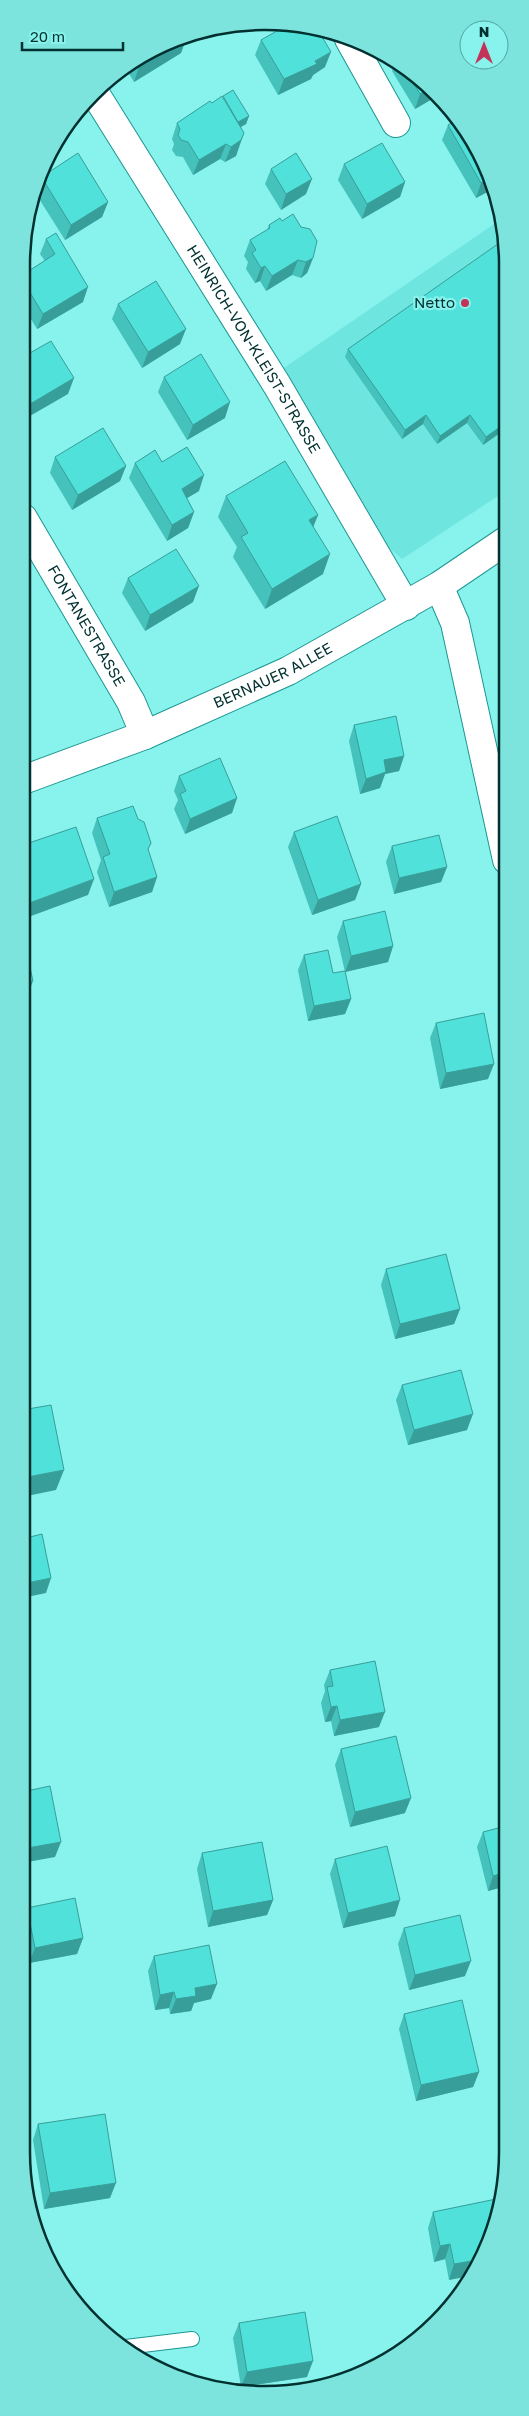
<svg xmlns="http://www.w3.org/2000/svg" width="529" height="2416" font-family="'Golos Text',sans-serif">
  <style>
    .built { fill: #6fe5e0 }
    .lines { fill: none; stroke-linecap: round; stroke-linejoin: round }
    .service-casing { stroke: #1d9692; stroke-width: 16 }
    .minor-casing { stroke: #1d9692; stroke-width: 30 }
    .secondary-casing { stroke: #1d9692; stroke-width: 30 }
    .service { stroke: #fff; stroke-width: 14 }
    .minor { stroke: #fff; stroke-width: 28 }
    .secondary { stroke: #fff; stroke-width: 28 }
    .wall { fill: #45c2bc }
    .shaded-wall { fill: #389e99 }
    .building { fill: #50e1db; stroke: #389e99 }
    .poi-dot { fill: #c33357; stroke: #88f2ec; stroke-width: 2 }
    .labels { text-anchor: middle; stroke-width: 4.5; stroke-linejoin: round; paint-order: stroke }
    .poi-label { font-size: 15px; fill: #003130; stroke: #88f2ec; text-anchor: end }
    .street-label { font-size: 15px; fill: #003130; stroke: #88f2ec }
    .rim { fill: none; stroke: #003130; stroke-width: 2.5 }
  </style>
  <rect width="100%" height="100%" fill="#88f2ec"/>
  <polygon class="built" points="500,220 507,248 507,490 402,559 388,547 284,368"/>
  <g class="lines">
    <defs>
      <polyline id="service" points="126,2347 192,2339"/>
      <g id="minor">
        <polyline points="349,39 396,123"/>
        <path id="s1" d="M96,95L277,385L406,606"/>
        <path id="s2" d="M23,518L131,702L145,735"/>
        <polyline points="439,586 455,623 507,860"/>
      </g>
      <g id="secondary">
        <path id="s3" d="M23,780L145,735L288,671L439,586L507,540"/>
      </g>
    </defs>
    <use href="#service" class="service-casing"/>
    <use href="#minor" class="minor-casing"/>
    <use href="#secondary" class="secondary-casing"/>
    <use href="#service" class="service"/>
    <use href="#minor" class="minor"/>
    <use href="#secondary" class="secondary"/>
  </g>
  <g class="wall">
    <polygon points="186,37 181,53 134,82 125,67"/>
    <polygon points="261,40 325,67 313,75 311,79 278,95 255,55"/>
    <polygon points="395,63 437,93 439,95 415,109 392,71"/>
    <polygon points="212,103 249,116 246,124 241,127 236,156 225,162 220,159 193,175 183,157 176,156 172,150 174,144 172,139 177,123"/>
    <polygon points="448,125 483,157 491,190 476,198 442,140"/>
    <polygon points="344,164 405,182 400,197 362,219 338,180"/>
    <polygon points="271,169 306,194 281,210 265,184"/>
    <polygon points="43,176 108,202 102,217 65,240 36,194"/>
    <polygon points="282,221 313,258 307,273 301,278 292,275 266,291 260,281 255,283 246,269 248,262 244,256 250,240 267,230 269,225"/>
    <polygon points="46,239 83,302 37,329 23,306 23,277 24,274 45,261 40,254"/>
    <polygon points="118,304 180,344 142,368 112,319"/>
    <polygon points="348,349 507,428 483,445 467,423 437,444 423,424 402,439 345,357"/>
    <polygon points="164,377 225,418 187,440 158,392"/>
    <polygon points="55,457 126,466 120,481 72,510 50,473"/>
    <polygon points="162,462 199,491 187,498 194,512 188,528 167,541 129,478 135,463"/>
    <polygon points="226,496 318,515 313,526 323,574 265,609 233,557 237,547 218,517"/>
    <polygon points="128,578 193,602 145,631 122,593"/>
    <polygon points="354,725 404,756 399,771 385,774 380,788 360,794 349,741"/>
    <polygon points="179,776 237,798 232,813 185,834 174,809 178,800 174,791"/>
    <polygon points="97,818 138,819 151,843 148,850 157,877 152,892 109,907 97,872 101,860 92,833"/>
    <polygon points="294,832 361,884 355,900 312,915 288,847"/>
    <polygon points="392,846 447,867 441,882 394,894 386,862"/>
    <polygon points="343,921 393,946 388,962 345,972 337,937"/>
    <polygon points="304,955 333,973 351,999 345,1014 308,1021 298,970"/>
    <polygon points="436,1023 488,1079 440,1089 430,1038"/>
    <polygon points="386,1269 460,1309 454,1324 395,1339 381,1285"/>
    <polygon points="402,1385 467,1430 408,1445 396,1400"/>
    <polygon points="506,1535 506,1595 498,1551 503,1536"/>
    <polygon points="330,1670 379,1727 334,1736 331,1721 325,1722 321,1703 325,1691 324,1685"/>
    <polygon points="341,1749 405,1813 350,1827 335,1765"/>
    <polygon points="506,1826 506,1886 488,1891 477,1847 483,1832"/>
    <polygon points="202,1853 273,1900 267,1915 208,1927 197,1869"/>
    <polygon points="335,1859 395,1916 343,1928 330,1874"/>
    <polygon points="27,1908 83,1938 77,1954 29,1963 21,1925 22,1922"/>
    <polygon points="404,1928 465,1976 409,1990 398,1944"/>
    <polygon points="154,1956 211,1999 194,2003 191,2011 170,2014 169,2008 155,2010 148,1971"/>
    <polygon points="404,2014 479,2072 473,2087 416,2101 399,2029"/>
    <polygon points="38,2124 110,2198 44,2209 33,2140"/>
    <polygon points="501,2198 449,2280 445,2259 434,2262 428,2228 433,2212"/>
    <polygon points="239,2323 307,2377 241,2387 233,2338"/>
  </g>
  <g class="shaded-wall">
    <polygon points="187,37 181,53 134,82 139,67"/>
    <polygon points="331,52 325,67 313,75 311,79 278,95 284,79"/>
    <polygon points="430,88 437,93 439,95 415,109 420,94"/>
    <polygon points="249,116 246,124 230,133 233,125"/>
    <polygon points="244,133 236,156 225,162 231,147"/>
    <polygon points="226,144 220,159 193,175 199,160"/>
    <polygon points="312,179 306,194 281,210 286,194"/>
    <polygon points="489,179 491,190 476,198 481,183"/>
    <polygon points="405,182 400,197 362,219 367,204"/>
    <polygon points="108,202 102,217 65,240 71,225"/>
    <polygon points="313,258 307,273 301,278 306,262"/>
    <polygon points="298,260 292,275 266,291 272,276"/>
    <polygon points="265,266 260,281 255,283 261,268"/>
    <polygon points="88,287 83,302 37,329 43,314"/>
    <polygon points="186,329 180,344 142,368 148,352"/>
    <polygon points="74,378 68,394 23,420 23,412 25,407"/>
    <polygon points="230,402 225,418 187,440 193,425"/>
    <polygon points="426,415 423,424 402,439 405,430"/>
    <polygon points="470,415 467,423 437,444 440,436"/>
    <polygon points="507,422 507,428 483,445 486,437"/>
    <polygon points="126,466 120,481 72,510 78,495"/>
    <polygon points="204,475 199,491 177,504 182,489"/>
    <polygon points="194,512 188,528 167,541 172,525"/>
    <polygon points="318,515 310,535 309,520"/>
    <polygon points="330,554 323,574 265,609 272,589"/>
    <polygon points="199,586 193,602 145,631 150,615"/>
    <polygon points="404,756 399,771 385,774 380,788 360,794 366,779 384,760"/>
    <polygon points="237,798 232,813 185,834 190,819"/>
    <polygon points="447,867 441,882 394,894 399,878"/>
    <polygon points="157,877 152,892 109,907 114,892"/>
    <polygon points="94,879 88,895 23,919 23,908 24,905"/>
    <polygon points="361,884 355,900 312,915 318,900"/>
    <polygon points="393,946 388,962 345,972 351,956"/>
    <polygon points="33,981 27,997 22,998 22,984"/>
    <polygon points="351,999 345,1014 308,1021 314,1006"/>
    <polygon points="494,1064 488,1079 440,1089 446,1073"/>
    <polygon points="460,1309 454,1324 395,1339 400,1324"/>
    <polygon points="473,1414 467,1430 408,1445 414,1430"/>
    <polygon points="64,1470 56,1490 22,1497 22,1478"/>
    <polygon points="51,1578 46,1593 22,1598 22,1584"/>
    <polygon points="337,1706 331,1721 325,1722 331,1707"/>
    <polygon points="385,1712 379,1727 334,1736 340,1720"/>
    <polygon points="411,1798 405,1813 350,1827 355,1812"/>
    <polygon points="61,1842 55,1857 22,1863 22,1849"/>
    <polygon points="506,1872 506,1886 488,1891 493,1876"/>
    <polygon points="273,1900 267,1915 208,1927 213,1911"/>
    <polygon points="400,1900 395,1916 343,1928 348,1913"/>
    <polygon points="83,1938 77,1954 29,1963 35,1948"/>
    <polygon points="471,1961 465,1976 409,1990 415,1975"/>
    <polygon points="217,1984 211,1999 194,2003 191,2011 170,2014 176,1999 195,1988"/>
    <polygon points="174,1992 169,2008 155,2010 160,1995"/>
    <polygon points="479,2072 473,2087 416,2101 421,2085"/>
    <polygon points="116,2183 110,2198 44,2209 50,2193"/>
    <polygon points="450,2244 445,2259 434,2262 440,2246"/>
    <polygon points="483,2259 470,2276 449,2280 454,2264"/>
    <polygon points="313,2361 307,2377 241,2387 247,2372"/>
  </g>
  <g class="building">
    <polygon points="296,23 318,30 331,52 315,61 317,64 284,79 261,40 289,24"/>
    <polygon points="186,37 139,67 136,62"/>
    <polygon points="407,72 430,88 420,94"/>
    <polygon points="233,90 249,116 238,122 223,96"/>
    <polygon points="222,96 244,133 241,140 231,147 226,144 199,160 188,142 181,140 178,135 180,129 177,123 210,101 212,103"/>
    <polygon points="456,120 483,157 489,179 481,183 448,125"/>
    <polygon points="382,143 405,182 367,204 344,164"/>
    <polygon points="78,153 108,202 71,225 42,178 43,176"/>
    <polygon points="296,153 312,179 286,194 271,169"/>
    <polygon points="293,214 301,227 310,229 317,241 313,258 306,262 298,260 272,276 265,266 261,268 252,253 256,250 250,240 270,228 269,225 280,218 282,221"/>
    <polygon points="56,233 88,287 43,314 26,286 30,283 24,274 55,254 46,239"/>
    <polygon points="505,239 507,248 507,422 486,437 470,415 440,436 426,415 405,430 348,349"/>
    <polygon points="156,281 186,329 148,352 118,304"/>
    <polygon points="51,341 74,378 25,407 23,405 23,357"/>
    <polygon points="201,354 230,402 193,425 164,377"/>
    <polygon points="103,428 126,466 78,495 55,457"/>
    <polygon points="187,447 204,475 182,489 194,512 172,525 135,463 155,450 162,462"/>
    <polygon points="285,461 318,515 309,520 330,554 272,589 241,537 248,533 226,496"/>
    <polygon points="176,549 199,586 150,615 128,578"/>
    <polygon points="396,716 404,756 384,760 386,772 366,779 354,725"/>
    <polygon points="220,758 237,798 190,819 180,794 186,791 179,776"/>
    <polygon points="133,806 138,819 144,822 151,843 148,849 157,877 114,892 103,857 110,854 97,818"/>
    <polygon points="337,816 361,884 318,900 294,832"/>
    <polygon points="76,827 94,879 24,905 23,902 23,845"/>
    <polygon points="439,835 447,867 399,878 392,846"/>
    <polygon points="385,911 393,946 351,956 343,921"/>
    <polygon points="23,936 33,981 22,984"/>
    <polygon points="328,950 333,973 345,971 351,999 314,1006 304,955"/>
    <polygon points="484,1013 494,1064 446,1073 436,1023"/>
    <polygon points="446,1254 460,1309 400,1324 386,1269"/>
    <polygon points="461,1370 473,1414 414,1430 402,1385"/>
    <polygon points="51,1405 64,1470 22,1478 22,1410"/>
    <polygon points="42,1534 51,1578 22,1584 22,1539"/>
    <polygon points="506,1535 506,1550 503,1536"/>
    <polygon points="375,1661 385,1712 340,1720 337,1706 331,1707 327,1687 333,1686 330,1670"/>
    <polygon points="396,1736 411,1798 355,1812 341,1749"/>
    <polygon points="50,1786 61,1842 22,1849 22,1792"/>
    <polygon points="506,1826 506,1872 493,1876 483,1832"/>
    <polygon points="262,1842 273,1900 213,1911 202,1853"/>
    <polygon points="387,1846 400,1900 348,1913 335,1859"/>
    <polygon points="75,1898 83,1938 35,1948 27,1908"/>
    <polygon points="460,1915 471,1961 415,1975 404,1928"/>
    <polygon points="209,1945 217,1984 195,1988 196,1996 176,1999 174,1992 160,1995 154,1956"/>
    <polygon points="462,2000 479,2072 421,2085 404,2014"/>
    <polygon points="105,2114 116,2183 50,2193 38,2124"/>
    <polygon points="501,2198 483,2259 454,2264 450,2244 440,2246 433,2212"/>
    <polygon points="305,2312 313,2361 247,2372 239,2323"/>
  </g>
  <circle class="poi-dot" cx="465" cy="303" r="5"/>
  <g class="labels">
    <g class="poi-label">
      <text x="455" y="308">Netto</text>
    </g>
    <g class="street-label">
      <text dy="5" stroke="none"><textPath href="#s1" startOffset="299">HEINRICH-VON-KLEIST-STRASSE</textPath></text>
      <text dy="5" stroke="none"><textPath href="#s2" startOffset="125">FONTANESTRASSE</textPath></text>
      <text dy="5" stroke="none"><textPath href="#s3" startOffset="271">BERNAUER ALLEE</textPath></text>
    </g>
  </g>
  <path d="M0 0H529V2416H0ZM264 30H265A234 234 0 0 1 499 264V2152A234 234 0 0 1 265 2386H264A234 234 0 0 1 30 2152V264A234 234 0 0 1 264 30Z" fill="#7de3dd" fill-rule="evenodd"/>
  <path class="rim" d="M264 30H265A234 234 0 0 1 499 264V2152A234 234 0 0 1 265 2386H264A234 234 0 0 1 30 2152V264A234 234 0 0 1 264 30Z"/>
  <g transform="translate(484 45)"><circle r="24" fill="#88f2ec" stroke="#52a5a1"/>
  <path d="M0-4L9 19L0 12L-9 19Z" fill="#c33357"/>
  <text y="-8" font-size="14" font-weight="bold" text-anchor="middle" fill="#003130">N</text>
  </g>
  <path d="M22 42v8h101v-8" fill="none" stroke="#003130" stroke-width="2.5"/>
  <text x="30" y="42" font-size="15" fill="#003130" stroke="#88f2ec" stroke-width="4" paint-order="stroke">20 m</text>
</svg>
